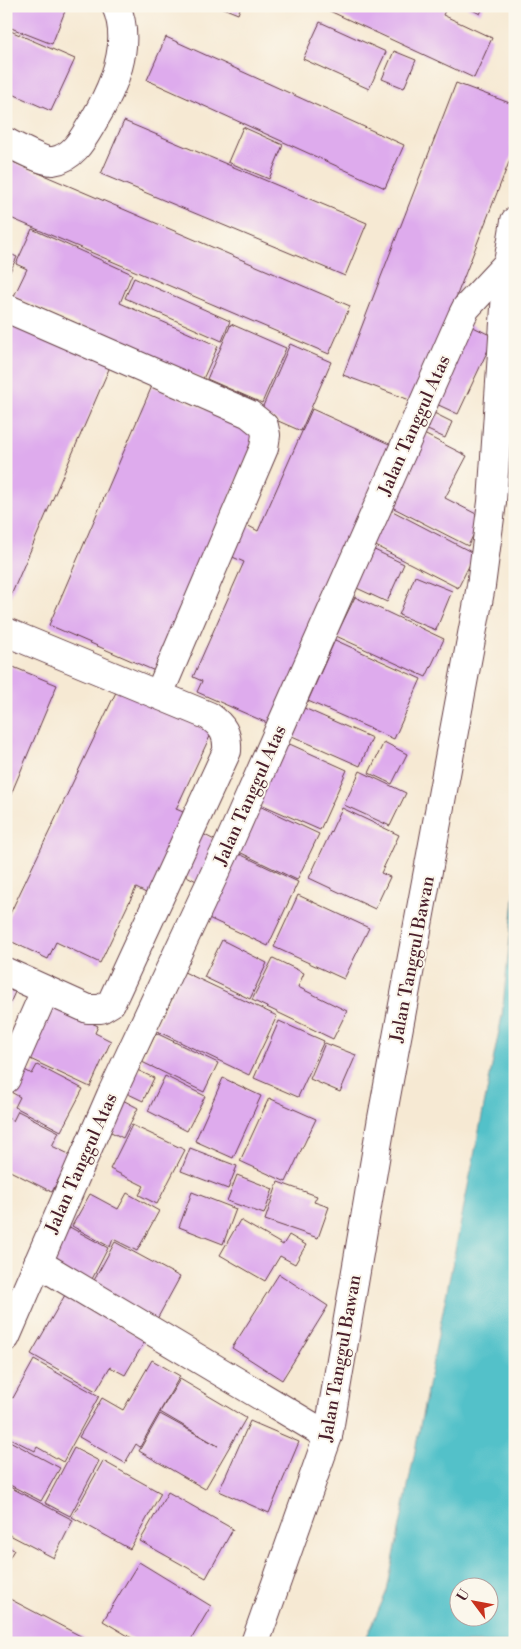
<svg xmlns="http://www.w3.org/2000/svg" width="521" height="1649" font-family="'Libre Bodoni',serif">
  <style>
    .water { fill: #53c1c9; stroke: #4e707a; fill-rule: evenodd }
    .building { fill: #deabed }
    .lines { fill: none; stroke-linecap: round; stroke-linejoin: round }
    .minor-casing { stroke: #643d44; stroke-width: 30 }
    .minor { stroke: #fff; stroke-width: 28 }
    .labels { text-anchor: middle; stroke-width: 4; stroke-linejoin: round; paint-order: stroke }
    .street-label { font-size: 18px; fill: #4a1f2b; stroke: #fbf7ec }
  </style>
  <rect width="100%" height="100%" fill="#fbf7ec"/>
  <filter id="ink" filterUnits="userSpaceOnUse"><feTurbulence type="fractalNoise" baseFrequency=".02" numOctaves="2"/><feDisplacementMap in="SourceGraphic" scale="10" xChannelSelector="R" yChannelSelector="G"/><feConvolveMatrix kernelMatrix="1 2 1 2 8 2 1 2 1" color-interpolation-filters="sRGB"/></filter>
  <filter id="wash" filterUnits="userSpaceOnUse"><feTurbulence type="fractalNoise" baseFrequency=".0096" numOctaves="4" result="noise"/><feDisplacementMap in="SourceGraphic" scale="20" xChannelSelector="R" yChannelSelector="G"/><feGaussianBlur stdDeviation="1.12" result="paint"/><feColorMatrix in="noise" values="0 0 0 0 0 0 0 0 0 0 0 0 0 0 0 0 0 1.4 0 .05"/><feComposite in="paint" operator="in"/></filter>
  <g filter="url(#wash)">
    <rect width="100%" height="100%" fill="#f6e9d3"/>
    <path class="water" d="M515,890V1643H364L387,1591L502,1016ZM458,1586H488V1616H458Z"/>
    <g id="blocks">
      <g class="building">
        <polygon points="6,6 67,6 52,44 6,26"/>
        <polygon points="218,6 241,6 238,14"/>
        <polygon points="319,6 447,6 443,15 492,38 474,78"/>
        <polygon points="465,6 484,6 480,14"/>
        <polygon points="320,22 386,52 369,89 303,59"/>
        <polygon points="6,29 75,59 51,111 6,91"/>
        <polygon points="166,37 404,145 385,188 147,80"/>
        <polygon points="394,51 416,60 404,88 382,79"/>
        <polygon points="456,83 515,105 515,147 415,402 343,375"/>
        <polygon points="124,121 367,223 345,276 101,174"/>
        <polygon points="243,127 283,145 269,179 228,162"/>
        <polygon points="6,159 350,306 329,354 6,216"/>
        <polygon points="32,229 132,274 120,303 218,346 203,379 14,296 27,269 16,264"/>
        <polygon points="6,252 17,257 6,280"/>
        <polygon points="134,278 230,321 222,341 125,298"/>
        <polygon points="10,319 112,362 6,607 6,327"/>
        <polygon points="231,324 286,348 262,403 207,379"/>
        <polygon points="467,324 494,337 458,414 432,402"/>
        <polygon points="290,344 331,362 301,431 260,413"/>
        <polygon points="152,386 258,432 155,671 49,625"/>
        <polygon points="312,409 398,448 274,726 197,692 202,681 193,677 244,562 228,555 243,523 258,531"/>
        <polygon points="426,409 452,422 445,438 419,426"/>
        <polygon points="420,432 467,456 445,498 482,517 468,546 384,503"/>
        <polygon points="385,507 475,554 458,588 366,541"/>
        <polygon points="366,546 404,564 387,602 348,584"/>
        <polygon points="415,576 452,591 436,630 399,615"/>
        <polygon points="355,597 444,639 426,677 336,636"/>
        <polygon points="335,640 421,679 394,739 308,701"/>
        <polygon points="6,664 57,685 6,806"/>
        <polygon points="118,688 212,732 176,809 190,815 152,896 136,888 100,963 56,942 48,959 6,939 6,922"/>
        <polygon points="304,708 372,738 360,766 292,736"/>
        <polygon points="283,741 347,770 320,830 256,802"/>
        <polygon points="384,742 407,754 392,784 369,773"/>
        <polygon points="360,771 406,793 390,826 344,805"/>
        <polygon points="255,804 319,834 297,880 233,849"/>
        <polygon points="342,808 399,835 381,873 390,877 375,909 309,878"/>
        <polygon points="199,832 226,846 206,886 179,872"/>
        <polygon points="229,849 298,882 268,946 198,913"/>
        <polygon points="298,895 369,928 344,979 274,947"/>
        <polygon points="222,940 267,963 250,999 204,977"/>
        <polygon points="273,958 304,973 298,987 347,1011 333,1039 252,1000"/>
        <polygon points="182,971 277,1016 249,1075 155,1030"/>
        <polygon points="6,989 15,992 6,1012"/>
        <polygon points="53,1005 98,1026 95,1033 111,1041 90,1087 28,1058"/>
        <polygon points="279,1021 324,1041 298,1097 254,1078"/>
        <polygon points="156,1033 218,1063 204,1092 142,1062"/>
        <polygon points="325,1043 356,1055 340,1092 310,1079"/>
        <polygon points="37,1065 83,1089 61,1131 15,1107 20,1097 7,1090 19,1067 32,1074"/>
        <polygon points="131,1067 154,1078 143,1101 120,1090"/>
        <polygon points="165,1076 205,1096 187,1131 148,1111"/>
        <polygon points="223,1078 261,1096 233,1158 195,1141"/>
        <polygon points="115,1096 138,1108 123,1138 99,1126"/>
        <polygon points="269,1098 316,1119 286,1182 240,1161"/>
        <polygon points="18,1111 59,1132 52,1146 71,1155 52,1192 6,1169 6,1117 13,1121"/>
        <polygon points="132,1125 185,1150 157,1204 139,1195 144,1186 110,1169"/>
        <polygon points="190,1148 237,1166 228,1189 181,1171"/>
        <polygon points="237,1175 273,1189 264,1214 227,1201"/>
        <polygon points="278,1182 317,1196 314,1202 329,1207 318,1238 265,1220"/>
        <polygon points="192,1192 236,1209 223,1244 179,1227"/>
        <polygon points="127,1193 159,1211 137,1251 113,1239 110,1247 72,1226 90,1194 118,1209"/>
        <polygon points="240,1220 283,1245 289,1235 306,1245 295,1264 280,1256 265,1281 220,1255"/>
        <polygon points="64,1224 108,1248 89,1285 44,1261"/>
        <polygon points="115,1242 180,1277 156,1321 91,1286"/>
        <polygon points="279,1274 328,1306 282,1380 232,1348"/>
        <polygon points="65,1295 145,1341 125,1375 110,1367 96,1391 31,1354"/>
        <polygon points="34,1360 99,1396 63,1462 37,1447 35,1451 6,1436 6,1394 13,1398"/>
        <polygon points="152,1360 180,1376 140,1447 136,1444 125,1463 79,1437 102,1398 123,1410"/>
        <polygon points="180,1379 246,1418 205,1489 139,1451 160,1414 218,1446 160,1412"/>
        <polygon points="250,1421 299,1442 269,1513 219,1491"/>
        <polygon points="6,1439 60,1468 41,1501 6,1483"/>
        <polygon points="74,1448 99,1461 70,1516 45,1503"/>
        <polygon points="103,1461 161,1493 130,1549 72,1517"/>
        <polygon points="6,1485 73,1520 54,1558 6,1533"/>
        <polygon points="168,1492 233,1529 206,1578 140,1541"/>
        <polygon points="6,1546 14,1550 6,1563"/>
        <polygon points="139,1562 211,1606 189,1643 140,1643 103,1621"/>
        <polygon points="6,1597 94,1643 6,1643"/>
      </g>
    </g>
  </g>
  <g filter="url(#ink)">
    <use href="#blocks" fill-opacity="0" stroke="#643d44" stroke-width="1"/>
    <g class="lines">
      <defs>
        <g id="minor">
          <path d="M6,142C16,147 44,162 53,161C73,158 83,139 93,122C113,89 133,45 116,6"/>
          <polyline points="6,308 249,414 264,426 266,435 264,448 159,694"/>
          <path d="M6,632L209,716C223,726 228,734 227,751L111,1003L101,1009H88L6,972"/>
          <polyline points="6,1079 45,991"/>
          <polyline points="38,1263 328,1436"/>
          <polyline points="6,1337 111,1095 229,843 462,316 466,308 508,263"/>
          <polyline points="255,1643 328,1436 382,1118 481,586 492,502 508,263 515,221"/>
        </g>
      </defs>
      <use href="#minor" class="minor-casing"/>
      <use href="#minor" class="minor"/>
    </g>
  </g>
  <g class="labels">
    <g class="street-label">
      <text transform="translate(414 425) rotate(-66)" y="6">Jalan Tanggul Atas</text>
      <text transform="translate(250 795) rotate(-66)" y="6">Jalan Tanggul Atas</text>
      <text transform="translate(412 959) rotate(-79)" y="6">Jalan Tanggul Bawan</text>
      <text transform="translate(81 1163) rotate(-66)" y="6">Jalan Tanggul Atas</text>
      <text transform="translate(340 1358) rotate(-80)" y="6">Jalan Tanggul Bawan</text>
    </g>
  </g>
  <rect width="521" height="1649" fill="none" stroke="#fbf7ec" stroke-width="25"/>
  <g transform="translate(474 1602) rotate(302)"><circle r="24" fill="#fbf7ec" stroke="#b4a19f"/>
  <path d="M0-4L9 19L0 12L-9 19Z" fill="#c8321e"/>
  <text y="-8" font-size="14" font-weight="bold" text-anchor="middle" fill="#4a1f2b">U</text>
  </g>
</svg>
